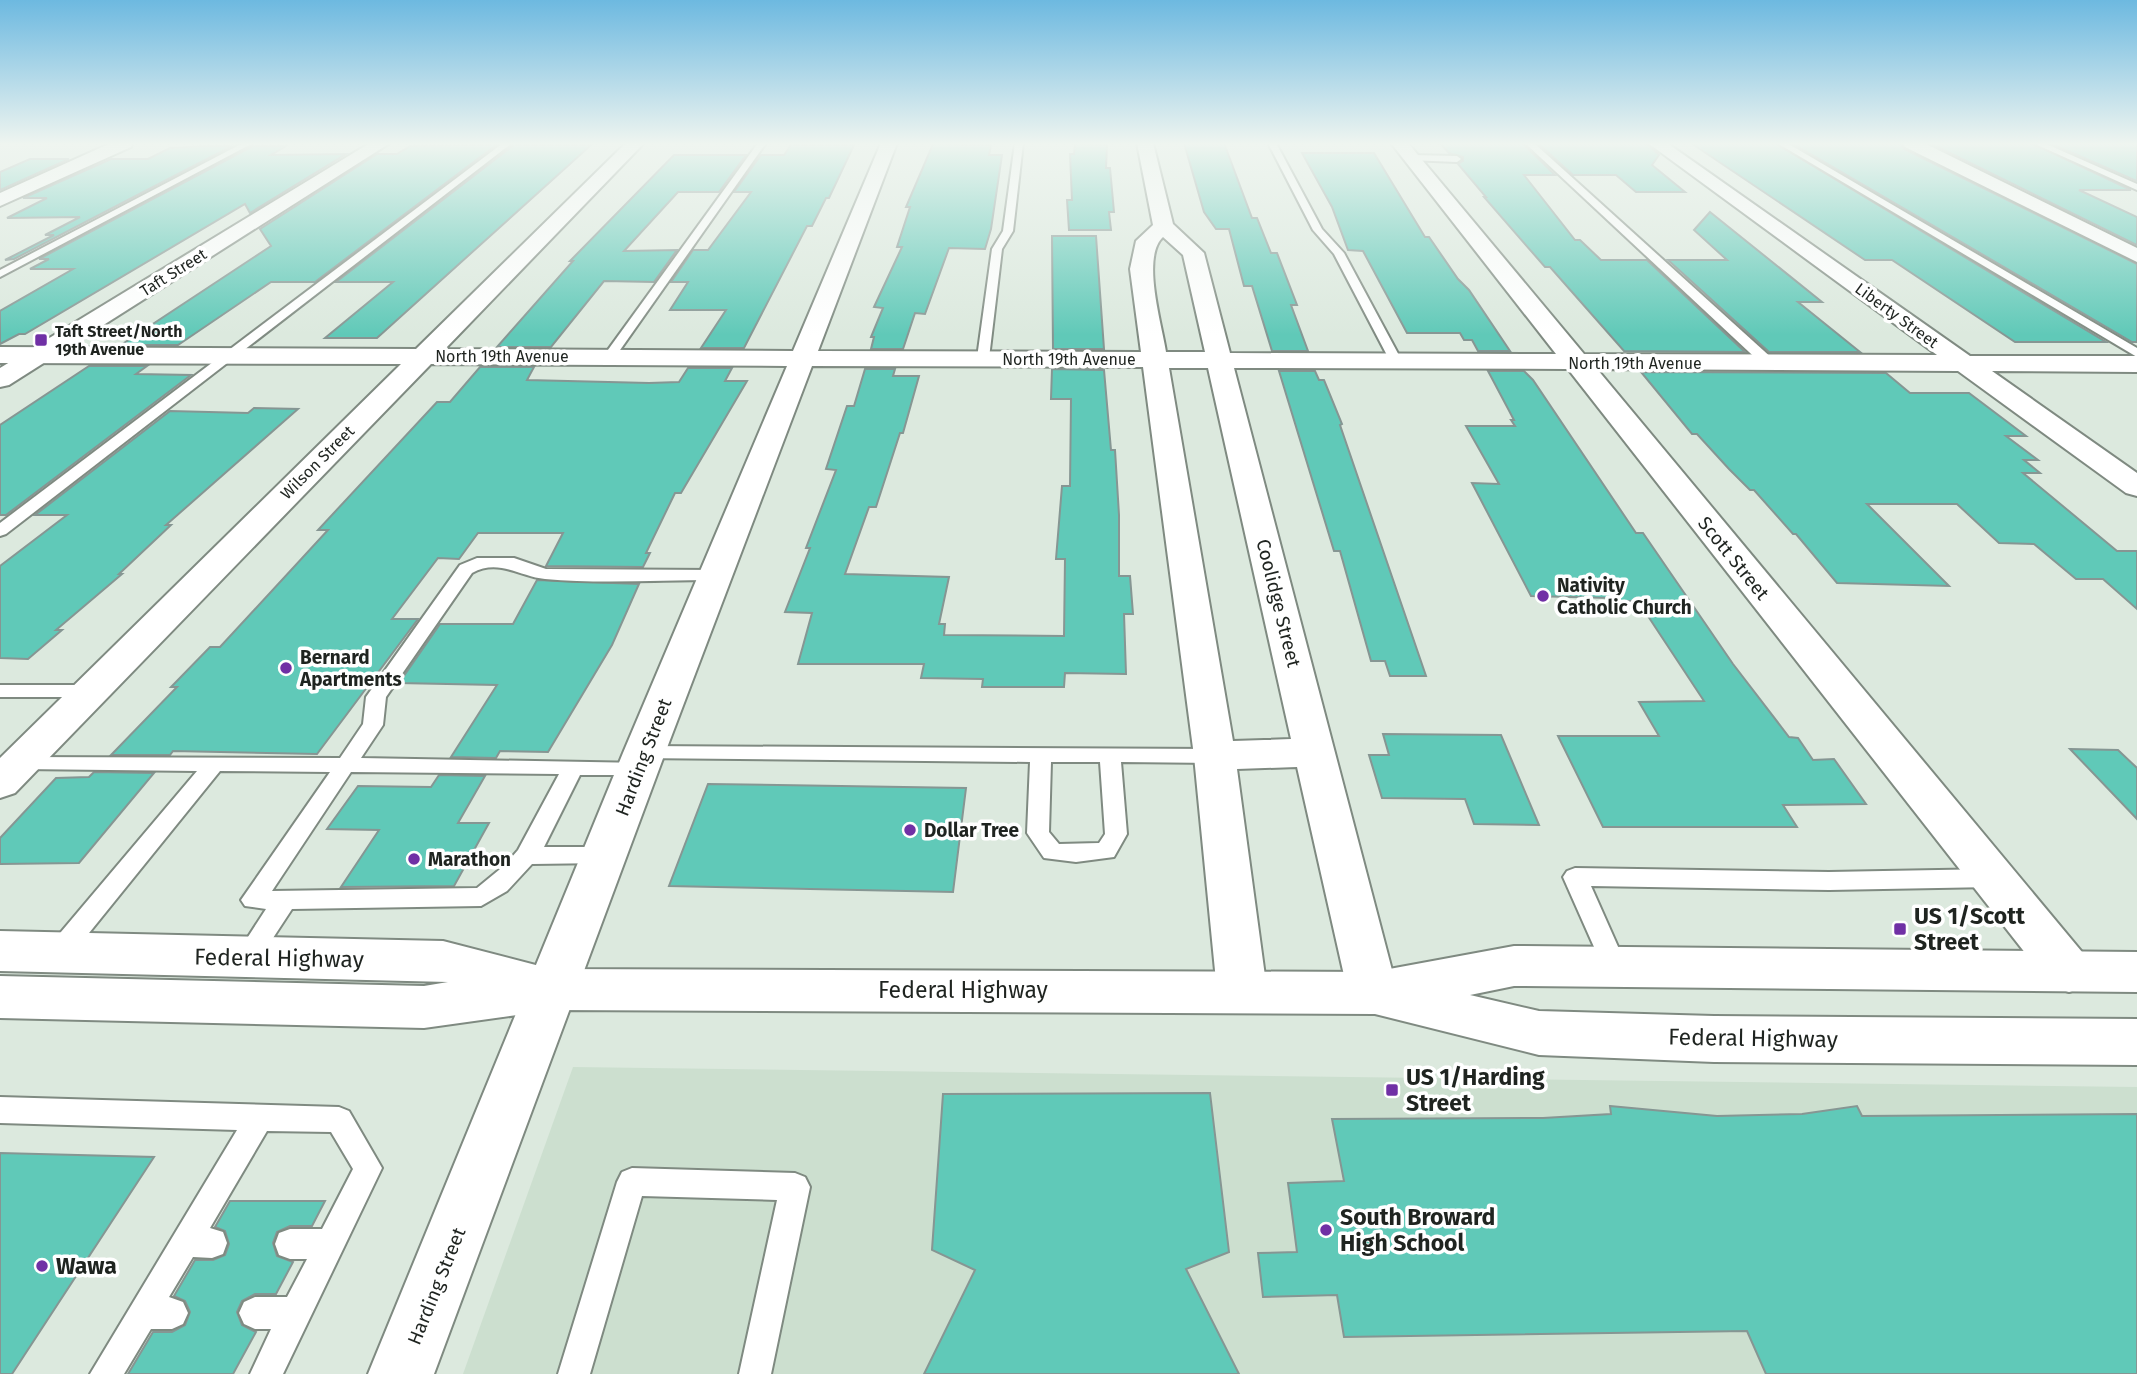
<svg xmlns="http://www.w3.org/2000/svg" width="2137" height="1374" font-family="'Fira Sans',sans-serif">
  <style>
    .built { fill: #ccdfcf }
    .building { fill: #60c9b8; stroke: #869693; stroke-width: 2 }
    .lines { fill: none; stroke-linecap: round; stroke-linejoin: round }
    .service-casing { stroke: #7f8a81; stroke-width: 4 }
    .minor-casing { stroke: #7f8a81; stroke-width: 4 }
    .tertiary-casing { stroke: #7f8a81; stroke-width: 4 }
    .primary-casing { stroke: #7f8a81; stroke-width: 4 }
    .service { fill: #fff; fill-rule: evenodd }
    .minor { fill: #fff; fill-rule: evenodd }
    .tertiary { fill: #fff; fill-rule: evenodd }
    .primary { fill: #fff; fill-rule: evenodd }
    .poi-dot { fill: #7030a5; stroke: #fff; stroke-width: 2.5 }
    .labels { text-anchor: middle; stroke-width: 7; stroke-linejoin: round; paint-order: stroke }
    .far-street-label { font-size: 16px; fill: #1f2420; stroke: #fff }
    .far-poi-label { font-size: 16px; font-weight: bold; fill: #1f2420; stroke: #fff; text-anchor: start }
    .street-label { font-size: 19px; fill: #1f2420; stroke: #fff }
    .poi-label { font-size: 19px; font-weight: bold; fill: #1f2420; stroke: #fff; text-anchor: start }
    .near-poi-label { font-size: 23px; font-weight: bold; fill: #1f2420; stroke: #fff; text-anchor: start }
    .near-street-label { font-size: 23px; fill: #1f2420; stroke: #fff }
  </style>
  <rect width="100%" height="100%" fill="#dce9de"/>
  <polygon class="built" points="573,1067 2137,1087 2137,1374 463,1374"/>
  <g class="building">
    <polygon points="1184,143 1224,143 1252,218 1257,218 1271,253 1277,253 1297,305 1291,305 1308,351 1272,351 1252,286 1244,286 1229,229 1216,229 1204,212"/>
    <polygon points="1440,143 1522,143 1555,175 1524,175 1575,240 1580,240 1601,260 1647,260 1745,352 1624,351 1550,267 1545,267 1484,197 1486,197 1458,164 1463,161 1463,157 1449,153"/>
    <polygon points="1538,143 1646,143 1659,155 1652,165 1685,192 1636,192 1616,175 1573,175"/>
    <polygon points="1691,143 1775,143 2106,342 2015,342 1892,260 1865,260"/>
    <polygon points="1792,143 1900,143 1904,149 2137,264 2137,342 2132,342"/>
    <polygon points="1930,143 2031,143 2131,190 2079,190 2137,217 2137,245"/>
    <polygon points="2050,143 2137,143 2137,181"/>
    <polygon points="933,144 991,145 989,155 1002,155 991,229 985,249 949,248 925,314 915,313 903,349 871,349 874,337 871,337 883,308 874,307 902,247 897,247 910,207 906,207"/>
    <polygon points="1075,144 1107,145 1106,168 1110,168 1114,212 1109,212 1111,230 1069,230 1067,200 1072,200 1070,154 1074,154"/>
    <polygon points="476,145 496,145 315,282 271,282 178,345 121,345 271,246 260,229 377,154 397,154 410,146"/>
    <polygon points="514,145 591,145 377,338 325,338 393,282 336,282"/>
    <polygon points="791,145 854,145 829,198 826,198 812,226 807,226 744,348 701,348 726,310 670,310 688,282 671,282 693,250 708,250 751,192 734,192 761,155 784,155"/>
    <polygon points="204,146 232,146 14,259 5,260 54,235 45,235 80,217 7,218 47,198 23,198 111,159 148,159 170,148"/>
    <polygon points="253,146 286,146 271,155 346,154 250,213 245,204 25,334 19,334 0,344 0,311 73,269 30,269 49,259 39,259"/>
    <polygon points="1302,153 1374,153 1425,237 1429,237 1458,279 1469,290 1510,351 1478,351 1472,340 1464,340 1460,333 1407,333 1363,251 1348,250 1332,207"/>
    <polygon points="674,155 746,155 719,192 678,192 624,251 677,250 654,282 604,281 551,347 497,347 573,261 570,261"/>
    <polygon points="30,159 69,159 0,190 0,172"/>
    <polygon points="1710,212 1822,302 1798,302 1860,352 1769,352 1668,260 1727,260 1694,230"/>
    <polygon points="1052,236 1096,236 1104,349 1053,349"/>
    <polygon points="89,366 147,366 136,374 191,375 6,515 0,515 0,425"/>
    <polygon points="480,367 534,367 527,380 649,383 679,382 688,368 732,368 725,381 747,381 681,493 675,493 646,553 650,553 643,567 546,566 563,533 478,533 459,559 438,558 392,619 418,619 317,754 173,751 170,755 111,755 177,687 171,687 210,647 220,647 328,530 318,530 437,402 450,402"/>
    <polygon points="865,369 895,369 893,376 919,376 903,433 900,433 876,507 869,507 845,574 949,577 939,624 945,624 944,635 1064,636 1065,559 1056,559 1062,486 1070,486 1071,399 1051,399 1052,369 1104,370 1111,450 1115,450 1119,515 1119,576 1130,576 1133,614 1124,614 1126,674 1065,673 1064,687 982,687 983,679 921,678 924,664 798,664 812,613 785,612 810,548 806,548 836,470 826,469 847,406 854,406"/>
    <polygon points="1279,371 1315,371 1319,380 1324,380 1342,424 1340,425 1426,676 1390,676 1385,661 1371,661 1340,551 1334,551"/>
    <polygon points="1488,371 1524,371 1533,380 1636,533 1643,533 1733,664 1789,737 1798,738 1813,760 1834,759 1866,804 1783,805 1797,827 1603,827 1558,736 1659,736 1639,702 1704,701 1638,601 1613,601 1611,598 1531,596 1472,483 1499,484 1466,426 1515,426 1511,420 1514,420"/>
    <polygon points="1641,372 1886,373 1910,393 1969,393 2026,436 2006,436 2038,460 2024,460 2040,473 2023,473 2117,551 2137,551 2137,609 2103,579 2076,579 2034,544 1999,543 1957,504 1867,504 1949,586 1837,583 1796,534 1793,534 1754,490 1750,490 1729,469 1697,434 1692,434"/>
    <polygon points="254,408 298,409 166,525 171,525 119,574 122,574 56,630 62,630 28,659 0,658 0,566 67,515 35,515 170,411 248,413"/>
    <polygon points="537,580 639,584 612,645 548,752 500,751 496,758 451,757 497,685 399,683 440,624 513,624"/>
    <polygon points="1383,734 1501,735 1539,825 1474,824 1465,799 1382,798 1369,755 1389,755"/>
    <polygon points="2070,749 2118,750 2137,768 2137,819"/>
    <polygon points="94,772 154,773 79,863 0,864 0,838 56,778 89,777"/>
    <polygon points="439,775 485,776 458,823 489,823 454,886 341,887 379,830 327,829 358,786 431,787"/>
    <polygon points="708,784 966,788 953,892 669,886"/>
    <polygon points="1210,1093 1229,1252 1186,1269 1239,1374 924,1374 975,1270 932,1250 943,1094"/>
    <polygon points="1610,1106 1717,1116 1802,1114 1857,1106 1862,1116 2137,1114 2137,1374 1766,1374 1747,1331 1344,1337 1337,1295 1263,1297 1258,1253 1297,1252 1288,1183 1344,1181 1332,1119 1543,1118 1611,1114"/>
    <polygon points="0,1153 154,1157 12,1374 0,1374"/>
    <polygon points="230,1201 325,1201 312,1226 290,1226 277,1232 273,1243 277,1256 293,1262 276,1294 255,1294 242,1301 237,1312 242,1325 256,1332 233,1374 128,1374 153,1332 172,1332 185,1325 190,1312 185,1301 174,1296 195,1260 213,1260 225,1255 229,1244 225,1231 215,1227"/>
  </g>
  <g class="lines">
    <defs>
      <g id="service">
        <polygon points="243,143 253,143 0,277 0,270"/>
        <polygon points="503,143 512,143 6,534 0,536 0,523"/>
        <polygon points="758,143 766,143 613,360 605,360 605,354"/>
        <polygon points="1015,143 1023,143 1013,231 1002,249 989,358 983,362 977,358 992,249 1003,231"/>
        <polygon points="1268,143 1276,143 1322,229 1344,253 1402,361 1401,364 1391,364 1390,361 1334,254 1313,230"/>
        <polygon points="1525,143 1534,143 1774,360 1774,366 1764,366"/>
        <polygon points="1777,143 1787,143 2137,348 2137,357"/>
        <polygon points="2033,143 2044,143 2137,184 2137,190"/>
        <polygon points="1412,155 1457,156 1461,159 1457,162 1409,160 1409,156"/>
        <path d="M477,558H514L546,569L715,570L724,575L715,580C660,580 599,584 545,579C520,577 499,558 472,573L386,697L383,725L361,758L644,763L647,768L644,773L637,775H580L544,847H605L613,849L616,855L613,861L605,863L532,864L507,891L481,906L292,909L256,964L247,967L238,964L235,957L266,909L245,906L241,900L330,772L220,771L68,959L59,962L50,959L47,952L50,945L197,771L21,769L14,767L11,762L14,757L340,758L363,724L366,697L460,565ZM351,772L559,774L518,850L505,865L477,888L272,891Z"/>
        <polygon points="0,685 90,685 97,687 100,691 97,695 90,697 0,697"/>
        <path d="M644,746L1215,749L1222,751L1225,756L1222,761L1215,763L1121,762L1127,834L1114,857L1076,862L1044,858L1027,833L1030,762L637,758L634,753L637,748ZM1051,762H1100L1105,834L1099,843L1059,844L1049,832Z"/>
        <polygon points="1575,868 1829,872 1993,869 2001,872 2005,878 2001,884 1993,887 1829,890 1591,886 1627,967 1624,974 1615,977 1606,974 1563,877 1567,871"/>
        <polygon points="0,1097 339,1107 349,1111 382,1168 283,1374 250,1374 271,1329 255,1329 244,1324 239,1313 244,1302 255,1297 287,1297 307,1259 290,1259 279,1255 275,1244 279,1233 290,1229 322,1229 353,1169 331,1132 267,1131 210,1228 223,1232 227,1243 223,1254 212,1258 193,1257 169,1297 183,1302 188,1313 183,1324 172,1329 151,1329 124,1374 90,1374 237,1130 0,1123"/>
        <polygon points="632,1168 795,1173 805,1177 810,1187 771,1374 739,1374 777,1200 642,1196 590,1374 558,1374 617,1182 622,1172"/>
      </g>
      <g id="minor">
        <polygon points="111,143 133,143 131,147 0,206 0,193"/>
        <path d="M626,143H644L445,349L793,351L881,143H897L818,351L1141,352L1130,269L1136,241L1153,225L1137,143H1153L1173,224L1204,253L1230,353L1556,354L1391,143H1408L1584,354L1937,355L1648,143H1667L1970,356H2137V372L1992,371L2137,473V496L2126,493L1958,371L1597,369L2087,958L2094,972L2087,986L2069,992L2051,986L1568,369L1234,368L1398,993L1391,1008L1373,1014L1355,1008L1348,993L1297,767L1237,769L1267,991L1260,1006L1242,1012L1224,1006L1217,991L1194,756L1143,367L812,366L665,753L434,1374H368L623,753L787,366L431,364L15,793L0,798V758L401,364L0,363V347L416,349ZM1163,237L1183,255L1205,352H1166C1162,325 1141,257 1163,237ZM1169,368H1208L1291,739L1233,741Z"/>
        <polygon points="1903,143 1924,143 2137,248 2137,262 1905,147"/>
      </g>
      <polygon id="tertiary" points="370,143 390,143 9,385 0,387 0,368"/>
      <polygon id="primary" points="0,931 443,941 551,969 1373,972 1514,946 2137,952 2137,992 1514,986 1470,995 1539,1011 1714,1016 2137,1019 2137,1065 1714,1062 1539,1055 1375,1014 554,1010 424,1028 0,1018 0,976 424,986 448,982 0,971"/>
    </defs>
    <use href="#service" class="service-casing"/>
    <use href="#minor" class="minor-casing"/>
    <use href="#tertiary" class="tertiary-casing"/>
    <use href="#primary" class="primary-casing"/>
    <use href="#service" class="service"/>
    <use href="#minor" class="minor"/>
    <use href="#tertiary" class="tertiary"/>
    <use href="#primary" class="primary"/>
  </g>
  <linearGradient id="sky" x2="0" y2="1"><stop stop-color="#6db9e0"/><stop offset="0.43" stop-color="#eff5f0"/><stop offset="1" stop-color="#eff5f0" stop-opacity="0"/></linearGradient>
  <rect width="2137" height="335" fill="url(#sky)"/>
  <g class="poi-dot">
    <rect x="34" y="333" width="14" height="14" rx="3.5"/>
    <circle cx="1543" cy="596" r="7"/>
    <circle cx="286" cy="668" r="7"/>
    <circle cx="910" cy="830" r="7"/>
    <circle cx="414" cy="859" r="7"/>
    <rect x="1893" y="922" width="14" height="14" rx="3.5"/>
    <rect x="1385" y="1083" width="14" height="14" rx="3.5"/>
    <circle cx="1326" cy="1230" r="7"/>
    <circle cx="42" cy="1266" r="7"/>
  </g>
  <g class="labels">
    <g class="far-street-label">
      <text transform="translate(173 272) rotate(-32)" y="6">Taft Street</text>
      <text transform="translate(1897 315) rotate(36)" y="6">Liberty Street</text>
      <text x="502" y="362">North 19th Avenue</text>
      <text x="1069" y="365">North 19th Avenue</text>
      <text x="1635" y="369">North 19th Avenue</text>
      <text transform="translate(317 462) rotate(-45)" y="6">Wilson Street</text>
    </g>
    <g class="far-poi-label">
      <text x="55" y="337">Taft Street/North<tspan x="55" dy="18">19th Avenue</tspan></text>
    </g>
    <g class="street-label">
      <text transform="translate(1734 558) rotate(51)" y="7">Scott Street</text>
      <text transform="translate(1279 603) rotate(76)" y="7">Coolidge Street</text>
      <text transform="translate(643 757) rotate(-69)" y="7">Harding Street</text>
      <text transform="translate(436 1286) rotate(-68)" y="7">Harding Street</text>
    </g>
    <g class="poi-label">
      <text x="1557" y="592">Nativity<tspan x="1557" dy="22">Catholic Church</tspan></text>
      <text x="300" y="664">Bernard<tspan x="300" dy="22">Apartments</tspan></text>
      <text x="924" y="837">Dollar Tree</text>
      <text x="428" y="866">Marathon</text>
    </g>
    <g class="near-poi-label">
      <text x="1914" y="924">US 1/Scott<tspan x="1914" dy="26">Street</tspan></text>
      <text x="1406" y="1085">US 1/Harding<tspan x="1406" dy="26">Street</tspan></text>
      <text x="1340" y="1225">South Broward<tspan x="1340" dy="26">High School</tspan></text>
      <text x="56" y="1274">Wawa</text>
    </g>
    <g class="near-street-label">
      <text transform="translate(279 958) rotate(1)" y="8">Federal Highway</text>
      <text x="963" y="998">Federal Highway</text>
      <text transform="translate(1753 1038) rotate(1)" y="8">Federal Highway</text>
    </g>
  </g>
</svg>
